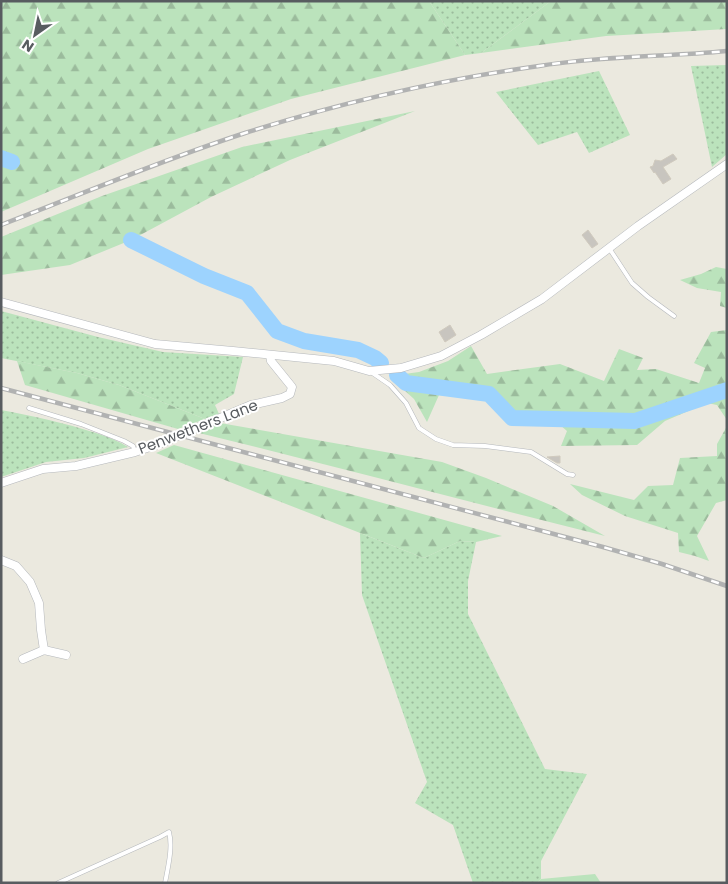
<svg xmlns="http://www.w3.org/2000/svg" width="728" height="884" font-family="Poppins,sans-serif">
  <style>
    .grass { fill: url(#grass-dots) }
    .forest { fill: url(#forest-firs) }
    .park { fill: #bbe3bc }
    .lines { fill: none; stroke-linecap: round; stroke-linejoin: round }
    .river { stroke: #9dd3fe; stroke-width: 16 }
    .building { fill: #c8c5bf; stroke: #d0cabe }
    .service-casing { stroke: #b5b8bc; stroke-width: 5 }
    .minor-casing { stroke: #b5b8bc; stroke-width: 9 }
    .service { stroke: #fff; stroke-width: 4 }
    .minor { stroke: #fff; stroke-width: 8 }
    .rail-casing { stroke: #b1b2b2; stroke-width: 4.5 }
    .rail { stroke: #fff; stroke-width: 2.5; stroke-dasharray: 8; stroke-linecap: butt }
    .labels { text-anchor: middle; stroke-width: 4; stroke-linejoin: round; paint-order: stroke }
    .street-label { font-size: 15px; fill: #585c60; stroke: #fff }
  </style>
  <defs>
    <pattern id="grass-dots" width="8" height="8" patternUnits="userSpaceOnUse" patternTransform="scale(1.25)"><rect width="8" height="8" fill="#bbe3bc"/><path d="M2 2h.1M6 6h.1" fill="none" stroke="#9bbb9c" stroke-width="1.8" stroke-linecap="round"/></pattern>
    <pattern id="forest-firs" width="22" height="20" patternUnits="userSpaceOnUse" patternTransform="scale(1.25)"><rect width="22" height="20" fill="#bbe3bc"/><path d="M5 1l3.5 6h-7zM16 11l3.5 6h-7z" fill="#9bbb9c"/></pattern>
  </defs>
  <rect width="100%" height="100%" fill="#ebe9df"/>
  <g class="grass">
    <polygon points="429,1 551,1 481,53 465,55"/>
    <polygon points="727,65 727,154 712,167 691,66"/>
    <polygon points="599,71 630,135 589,153 577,132 538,145 496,92"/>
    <polygon points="1,311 98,337 163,352 243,357 234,394 215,405 219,414 205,419 119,385 77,373 1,358"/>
    <path d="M1,410C33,416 65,423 96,433C108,437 118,441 128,447L84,458L46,462L1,477Z"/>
    <polygon points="360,533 424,558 460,541 476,542 468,581 468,614 545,769 587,774 541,861 541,879 537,883 473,883 453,825 415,803 427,782 362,595"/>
  </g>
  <g class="forest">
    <polygon points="1,1 429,1 465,55 291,99 148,149 1,212"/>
    <polygon points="551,1 727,1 727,29 606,36 481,53"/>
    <polygon points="415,111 290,160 211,197 131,240 70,265 1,275 1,237 102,196 242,147"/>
    <polygon points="716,267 727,269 727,308 720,306 721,292 697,288 680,280 701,274"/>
    <polygon points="727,330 727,420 717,405 707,403 665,421 637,445 561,446 567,431 560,425 517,425 501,411 484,400 439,395 427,422 414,399 392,379 397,375 419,372 448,361 471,346 487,374 560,364 604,381 619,349 643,358 637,370 656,369 699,383 705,368 694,363 711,332"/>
    <polygon points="17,361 77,373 119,385 205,419 178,429 25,385"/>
    <path d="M220,423L442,462L486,478L553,506L605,536C469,502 334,466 199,433Z"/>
    <polygon points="727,426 727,500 716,503 697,536 709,561 695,556 679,552 678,533 625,516 582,495 570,484 634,500 648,486 673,485 680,458 717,456 717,444"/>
    <polygon points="174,445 502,536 476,542 460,541 424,558 156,453"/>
  </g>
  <polygon class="park" points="595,874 601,883 537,883 541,879"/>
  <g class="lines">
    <g class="river">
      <polyline points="1,158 12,162"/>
      <polyline points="131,240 204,276 247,293 277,331 304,341 358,350 375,358 381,363"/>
      <polyline points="397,375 406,383 489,394 512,418 635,421 727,390"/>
    </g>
  </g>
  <g class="building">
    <polygon points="673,154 677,159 663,167 671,179 663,184 655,172 654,173 650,167 653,166 655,160 661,161"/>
    <polygon points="588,230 598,244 592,248 582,235"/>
    <polygon points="450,325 456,335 445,342 439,332"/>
    <polygon points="560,456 560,463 557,463 547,457"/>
  </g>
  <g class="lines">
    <defs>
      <g id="service">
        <polyline points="609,248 632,283 648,297 674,316"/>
        <polyline points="371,372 390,385 406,403 419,428 436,439 453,445 485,446 531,452 567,474 573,475"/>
        <polyline points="29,408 81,424 124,441 133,446 135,452"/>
        <path d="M58,883L160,837L169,832C173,847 168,867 165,883"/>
      </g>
      <g id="minor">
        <polyline points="1,302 155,344 233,351 334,361 369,371 401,368 441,356 481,335 542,299 638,226 727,164"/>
        <polyline points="1,483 43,469 76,466 135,452 159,444 251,405 282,398 290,394 292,387 271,361 270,355"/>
        <polyline points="1,560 16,566 30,582 39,603 41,630 44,650"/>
        <polyline points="23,659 44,650 66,655"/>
      </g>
    </defs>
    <use href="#service" class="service-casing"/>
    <use href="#minor" class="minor-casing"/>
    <use href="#service" class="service"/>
    <use href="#minor" class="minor"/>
    <defs>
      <g id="rail">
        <path d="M1,225C82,194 162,160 245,133C340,103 439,80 539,66C601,56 664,57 727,51"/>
        <polyline points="1,388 603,547 662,564 727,586"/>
      </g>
    </defs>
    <use href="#rail" class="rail-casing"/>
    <use href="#rail" class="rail"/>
  </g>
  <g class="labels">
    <g class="street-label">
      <text transform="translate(198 427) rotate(-21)" y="5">Penwethers Lane</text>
    </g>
  </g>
  <rect width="728" height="884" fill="none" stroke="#585c60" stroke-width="5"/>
  <g transform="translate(35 35) rotate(213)" stroke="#ffffff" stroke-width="4" paint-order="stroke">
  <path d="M0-4L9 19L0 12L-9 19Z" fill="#585c60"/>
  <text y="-8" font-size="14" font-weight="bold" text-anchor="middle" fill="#585c60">N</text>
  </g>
</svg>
